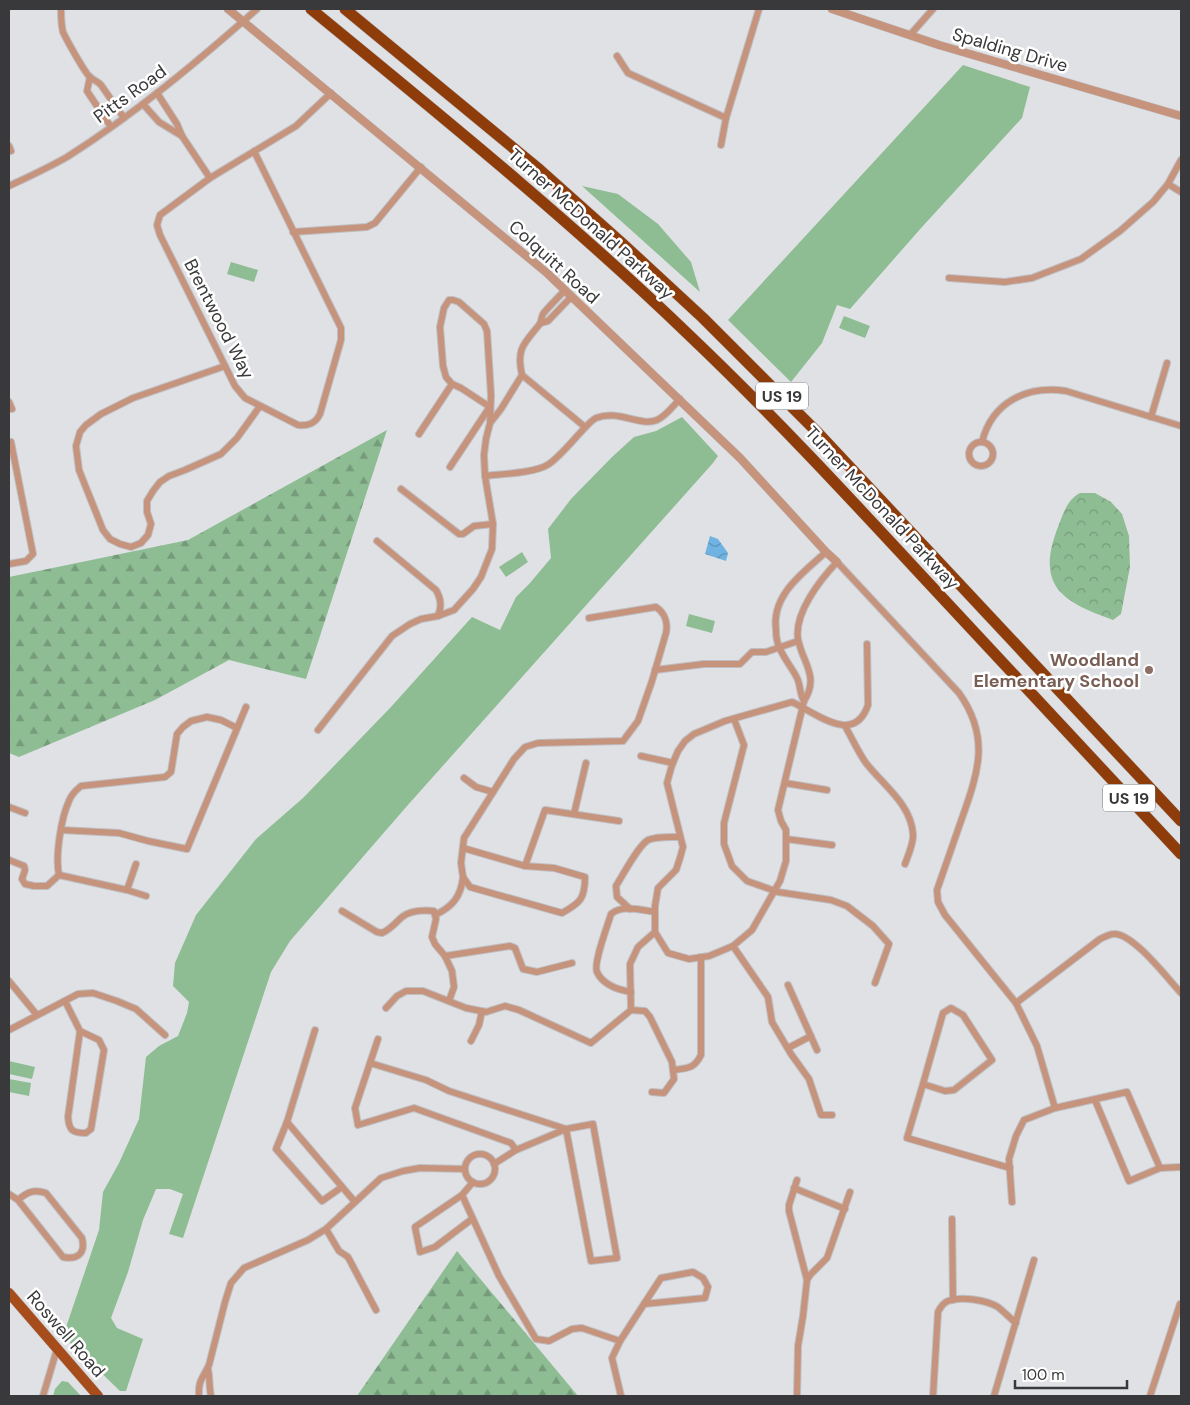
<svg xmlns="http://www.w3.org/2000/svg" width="1190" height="1405" font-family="'DM Sans',sans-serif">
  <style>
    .grass { fill: #8ebd94 }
    .forest { fill: url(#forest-firs) }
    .park { fill: url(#park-crowns) }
    .water { fill: url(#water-waves) }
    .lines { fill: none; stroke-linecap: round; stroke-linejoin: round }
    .minor-casing { stroke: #bfbfc3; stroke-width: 8 }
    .tertiary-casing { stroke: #bfbfc3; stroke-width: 9 }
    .primary-casing { stroke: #bfbfc3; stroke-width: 11 }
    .motorway-casing { stroke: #bfbfc3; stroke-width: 12 }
    .minor { stroke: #c6937c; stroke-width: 6 }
    .tertiary { stroke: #c6937c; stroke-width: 8 }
    .primary { stroke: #a74d1c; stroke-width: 10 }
    .motorway { stroke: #8e3c0a; stroke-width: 11 }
    .education-dot { fill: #8d6e63; stroke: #fff; stroke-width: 2 }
    .labels { text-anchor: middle; stroke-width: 5; stroke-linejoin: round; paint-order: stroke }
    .shield { fill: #fff; stroke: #747476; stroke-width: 1 }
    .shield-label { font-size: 16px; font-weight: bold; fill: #39393b }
    .street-label { font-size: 18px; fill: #39393b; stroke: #fff }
    .education-label { font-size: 18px; font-weight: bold; fill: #785e54; stroke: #fff; text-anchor: end }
  </style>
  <defs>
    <pattern id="forest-firs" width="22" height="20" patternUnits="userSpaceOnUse" patternTransform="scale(1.25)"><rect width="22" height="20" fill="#8ebd94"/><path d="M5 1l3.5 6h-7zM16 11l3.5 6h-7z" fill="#759b7a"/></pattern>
    <pattern id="park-crowns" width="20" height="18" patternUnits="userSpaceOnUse" patternTransform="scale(1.25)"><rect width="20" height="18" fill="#8ebd94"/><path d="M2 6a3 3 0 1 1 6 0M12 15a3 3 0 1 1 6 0" fill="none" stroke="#759b7a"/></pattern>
    <pattern id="water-waves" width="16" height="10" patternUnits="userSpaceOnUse" patternTransform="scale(1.25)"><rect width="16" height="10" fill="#70b3e2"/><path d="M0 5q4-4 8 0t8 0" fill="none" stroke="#5d93b8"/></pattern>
  </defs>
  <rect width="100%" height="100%" fill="#e0e1e5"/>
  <g class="grass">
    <polygon points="963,65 1030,87 1022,118 922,227 850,309 837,305 822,343 791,382 728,320"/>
    <polygon points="582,186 618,194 658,224 691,262 700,292"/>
    <polygon points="231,262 258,270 254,282 227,274"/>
    <polygon points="844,316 870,326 865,338 839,328"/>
    <polygon points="682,417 718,456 713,463 407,806 290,941 271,972 183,1238 169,1234 183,1194 170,1189 156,1189 143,1220 128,1272 111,1318 117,1328 143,1339 126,1391 120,1391 63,1336 99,1230 103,1192 119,1163 139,1119 146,1057 159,1046 178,1036 187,1013 189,1002 173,986 175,963 196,915 256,839 303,798 390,708 472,617 500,630 516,597 530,583 551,558 548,529 571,499 612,457 634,437 656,431"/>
    <polygon points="522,552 528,562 506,577 499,567"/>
    <polygon points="689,614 715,621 712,633 686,626"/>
    <polygon points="9,1061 35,1067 32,1079 9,1074"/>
    <polygon points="9,1079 31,1083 29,1096 9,1092"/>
    <polygon points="62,1381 68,1382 81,1396 53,1396 55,1389"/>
  </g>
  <g class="forest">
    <polygon points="387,430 306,679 229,660 155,700 19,757 9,753 9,577 188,540"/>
    <polygon points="457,1251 578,1396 357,1396"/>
  </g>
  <path class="park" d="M1080,493H1095L1111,502L1122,514L1129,536L1130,567L1121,614L1113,620C1062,602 1035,586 1058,527C1063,514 1067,500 1080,493Z"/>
  <polygon class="water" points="710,536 718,539 728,553 726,561 705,554"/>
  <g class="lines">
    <defs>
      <g id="minor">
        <path d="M61,9C61,17 61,24 63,32C66,39 84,71 89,76C92,80 98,81 101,85L124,118"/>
        <polyline points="910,35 933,9"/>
        <polyline points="617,56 628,73 726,118"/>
        <polyline points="90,77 87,91 111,127"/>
        <polyline points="157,93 177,124 182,136 210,178"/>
        <polyline points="143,104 159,122 182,136"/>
        <polyline points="721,145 726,118 759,9"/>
        <polyline points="9,146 11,151"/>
        <path d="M254,151L341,328V340L320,414C315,424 308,426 298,425L245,398L235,386L160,235L157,225L160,215L210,178L296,126L331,93"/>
        <polyline points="1168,184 1181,192"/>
        <path d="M9,186C28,177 48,168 67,157C135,114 197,62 257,9"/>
        <polyline points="293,232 367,227 375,223 421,167"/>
        <polyline points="949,278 1005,282 1032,278 1081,259 1120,231 1153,202 1168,184 1181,160"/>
        <path d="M565,290C558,298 549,306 543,314C541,318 542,321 539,325C524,344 516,348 522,375L585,427"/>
        <polyline points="541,323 548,321 571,297"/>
        <polyline points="225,366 133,398 101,414 86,425 80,432 76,446 79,470 103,530 110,539 120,544 131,547 141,543 148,535 151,524 147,512 147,501 153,491 160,482 169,476 185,470 221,454 237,438 260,406"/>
        <polyline points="9,402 12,409"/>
        <polyline points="1151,417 1167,363"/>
        <polyline points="490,423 491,395 487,331 484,324 459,302 453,300 449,300 444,308 440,327 443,366 446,377 452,384 461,388 490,407"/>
        <polyline points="419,434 452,384"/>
        <path d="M982,442C992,402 1027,385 1066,391L1181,426"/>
        <circle cx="981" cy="454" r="12"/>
        <polyline points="9,443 11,442 33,554 26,561 9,564"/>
        <polyline points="450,467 489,408"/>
        <path d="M485,476C502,474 536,473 549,464C559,457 571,443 579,434C585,428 589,422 596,418C618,409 640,427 657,420C666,416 673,406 680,399"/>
        <polyline points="401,489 459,534 463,534 474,526 493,524"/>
        <path d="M377,541L436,590C441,599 442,606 438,616"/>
        <path d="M589,618L656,607C665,613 668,623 666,633L652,681L638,721L623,741L538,743L525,747L514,759L464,838L461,863L463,877L470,887L562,913C580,903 585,899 585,877L554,868L525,866L545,810L619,821"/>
        <polyline points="655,670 704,664 740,664 752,652 766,652 798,641"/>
        <path d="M804,701C799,693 801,684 796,676C791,667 784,658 780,649C777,643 776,636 776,630C771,595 803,573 826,552"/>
        <polyline points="734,719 744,745 724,823 724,844 732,866 747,881 778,892 831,900 847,906 873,926 889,944 875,983"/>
        <path d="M845,726C852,738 858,752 866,763C883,785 911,804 913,834C914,842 908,856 905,864"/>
        <polyline points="318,730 392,636 410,624 421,619 438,616 454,610 473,589 481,577 492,549 493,524 485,476 484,455 486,439 490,423 501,409 522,375"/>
        <polyline points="641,756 673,763"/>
        <polyline points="464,778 476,787 493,792"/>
        <polyline points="785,783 827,790"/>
        <polyline points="9,807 25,813"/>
        <polyline points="574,814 586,763"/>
        <polyline points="61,830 119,833 148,841 187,849 246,707"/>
        <polyline points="786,839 832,845"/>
        <polyline points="463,848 525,866"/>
        <polyline points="9,860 24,866 25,870 22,879 25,884 34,886 47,886 59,875 127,890 146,896"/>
        <path d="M59,875C55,857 61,818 69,801C71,795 76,790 81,786L165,777L171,772L177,734L183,727L191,721L207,717L221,720L237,728"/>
        <polyline points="127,890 136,864"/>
        <path d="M630,909L617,897L616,886C623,875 638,846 648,840C657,836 670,837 680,837"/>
        <path d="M342,911L377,932L382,933C391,929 395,923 402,917C411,910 423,910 434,911L436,919L432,937L435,944L445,956L452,971L454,987L449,1001"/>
        <path d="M435,915C452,907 461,897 463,877"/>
        <path d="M655,932L668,953L689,959L709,956L733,946L752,930L780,881L786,861V830L781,821L778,810L804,701C820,676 802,662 798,639C794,613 820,580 837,562L959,693C991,738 978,773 961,821C953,844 945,867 937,890L938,902L945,915L1016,1003L1037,1046L1055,1108"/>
        <polyline points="733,946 768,997 772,1022 791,1054 809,1079 821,1115 832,1115"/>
        <polyline points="445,956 510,946 515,948 523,969 537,972 572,963"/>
        <polyline points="9,981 37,1015"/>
        <polyline points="788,985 817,1050"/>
        <path d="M631,992C619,990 603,985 597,972C593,963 608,925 611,914C622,904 641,910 655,912"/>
        <path d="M65,1001L80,1031L68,1117C69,1131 73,1133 86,1133L91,1129L104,1050L99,1040L80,1031"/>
        <path d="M1016,1003L1100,939C1104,937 1110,934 1114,934C1133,933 1168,979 1181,993"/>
        <path d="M386,1008L397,996L406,991H423L466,1008L486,1012L505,1006L519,1010L591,1043L631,1010L630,964L638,947L655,932V906L658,888L676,870L680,858L683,847L667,783L672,765L678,751L685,741L694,734L725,721L792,702C816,713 854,746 868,705L867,644"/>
        <polygon points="951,1008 963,1015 992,1060 954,1090 945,1091 923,1084 943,1013"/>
        <polyline points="631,1010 645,1011 650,1017 672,1062 674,1079 664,1093 652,1092"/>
        <polyline points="9,1030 78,994 93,993 117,1001 136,1009 165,1035"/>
        <polyline points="315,1030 287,1122 276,1149 322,1201 342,1187"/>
        <polyline points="378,1039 355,1108 358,1125 414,1108 511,1143 516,1150"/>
        <polyline points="471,1041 479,1025 482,1011"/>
        <polyline points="788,1048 811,1036"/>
        <polyline points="370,1063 426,1080 449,1091 566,1129"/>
        <path d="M673,1070C688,1068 694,1069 701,1055V957"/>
        <polyline points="923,1084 907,1138 1010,1168"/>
        <polyline points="1095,1100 1129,1181 1160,1168 1181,1167"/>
        <polyline points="287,1122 355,1202"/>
        <polygon points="593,1124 617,1258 591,1261 566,1129"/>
        <circle cx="480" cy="1169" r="15"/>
        <polyline points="494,1164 516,1150 566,1129"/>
        <polyline points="797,1180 789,1205 789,1211 807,1280 803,1316 798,1346 797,1396"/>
        <polyline points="473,1182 462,1195 499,1276 536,1339 549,1341 572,1329 582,1328 620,1341"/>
        <polyline points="794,1188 845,1209"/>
        <path d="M9,1194L18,1200L63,1257C77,1260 86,1254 82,1238L46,1193C34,1189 27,1192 18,1200"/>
        <polyline points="462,1195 415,1227 420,1252 435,1247 472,1219"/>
        <polyline points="1012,1202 1009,1159 1016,1136 1024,1120 1055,1108 1127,1092 1160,1168"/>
        <polyline points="952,1219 953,1300"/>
        <polyline points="326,1229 339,1251 348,1257 376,1310"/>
        <polygon points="693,1272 703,1278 708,1287 705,1298 644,1304 661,1278"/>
        <polyline points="807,1280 810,1275 827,1258 850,1192"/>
        <path d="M208,1369C210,1378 209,1387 211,1396"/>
        <polyline points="43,1396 57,1349"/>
        <path d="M199,1396C198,1380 203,1378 209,1365L225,1302L231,1283L244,1268L308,1240L326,1229L381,1178L403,1171L420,1168L465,1169"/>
        <polyline points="621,1396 612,1358 620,1341 644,1304"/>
        <path d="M933,1396L938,1312C940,1308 943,1303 948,1301C961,1296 986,1300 998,1307C1004,1312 1010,1318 1016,1323"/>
        <polyline points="994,1396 1034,1260"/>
        <polyline points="1150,1396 1180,1304"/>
      </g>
      <g id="tertiary">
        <polyline points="228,9 547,273 740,458 826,552 837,562"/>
        <polyline points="832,9 939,45 1181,116"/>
      </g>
      <polyline id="primary" points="9,1293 98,1396"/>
      <g id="motorway">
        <path d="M311,9C440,115 570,220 690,336C771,413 847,495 923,577C1009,669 1095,761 1181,854"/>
        <polyline points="345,9 540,170 623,244 703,318 819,434 1181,821"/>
      </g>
    </defs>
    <use href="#minor" class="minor-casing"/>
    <use href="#tertiary" class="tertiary-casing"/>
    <use href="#primary" class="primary-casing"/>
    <use href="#motorway" class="motorway-casing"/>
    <use href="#minor" class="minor"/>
    <use href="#tertiary" class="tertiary"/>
    <use href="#primary" class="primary"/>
    <use href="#motorway" class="motorway"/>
  </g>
  <circle class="education-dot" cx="1149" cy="670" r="5"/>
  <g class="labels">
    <g class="shield">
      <rect x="756" y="382.5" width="52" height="27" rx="4"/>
      <rect x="1103" y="784.5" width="52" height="27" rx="4"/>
    </g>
    <g class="shield-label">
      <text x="782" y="402">US 19</text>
      <text x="1129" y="804">US 19</text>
    </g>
    <g class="street-label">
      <text transform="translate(1010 50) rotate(16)" y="6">Spalding Drive</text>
      <text transform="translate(130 94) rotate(-36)" y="6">Pitts Road</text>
      <text transform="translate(591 224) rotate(42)" y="6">Turner McDonald Parkway</text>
      <text transform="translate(554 262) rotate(42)" y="6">Colquitt Road</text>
      <text transform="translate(219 319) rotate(63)" y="6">Brentwood Way</text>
      <text transform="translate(882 508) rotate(47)" y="6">Turner McDonald Parkway</text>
      <text transform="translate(66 1334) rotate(49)" y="6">Roswell Road</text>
    </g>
    <g class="education-label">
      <text x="1139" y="666">Woodland<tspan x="1139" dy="21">Elementary School</tspan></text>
    </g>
  </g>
  <rect width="1190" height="1405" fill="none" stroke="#39393b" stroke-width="20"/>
  <path d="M1015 1380v8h112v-8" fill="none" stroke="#39393b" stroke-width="2.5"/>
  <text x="1022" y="1380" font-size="15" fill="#39393b" stroke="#ffffff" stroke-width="4" paint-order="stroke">100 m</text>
</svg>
